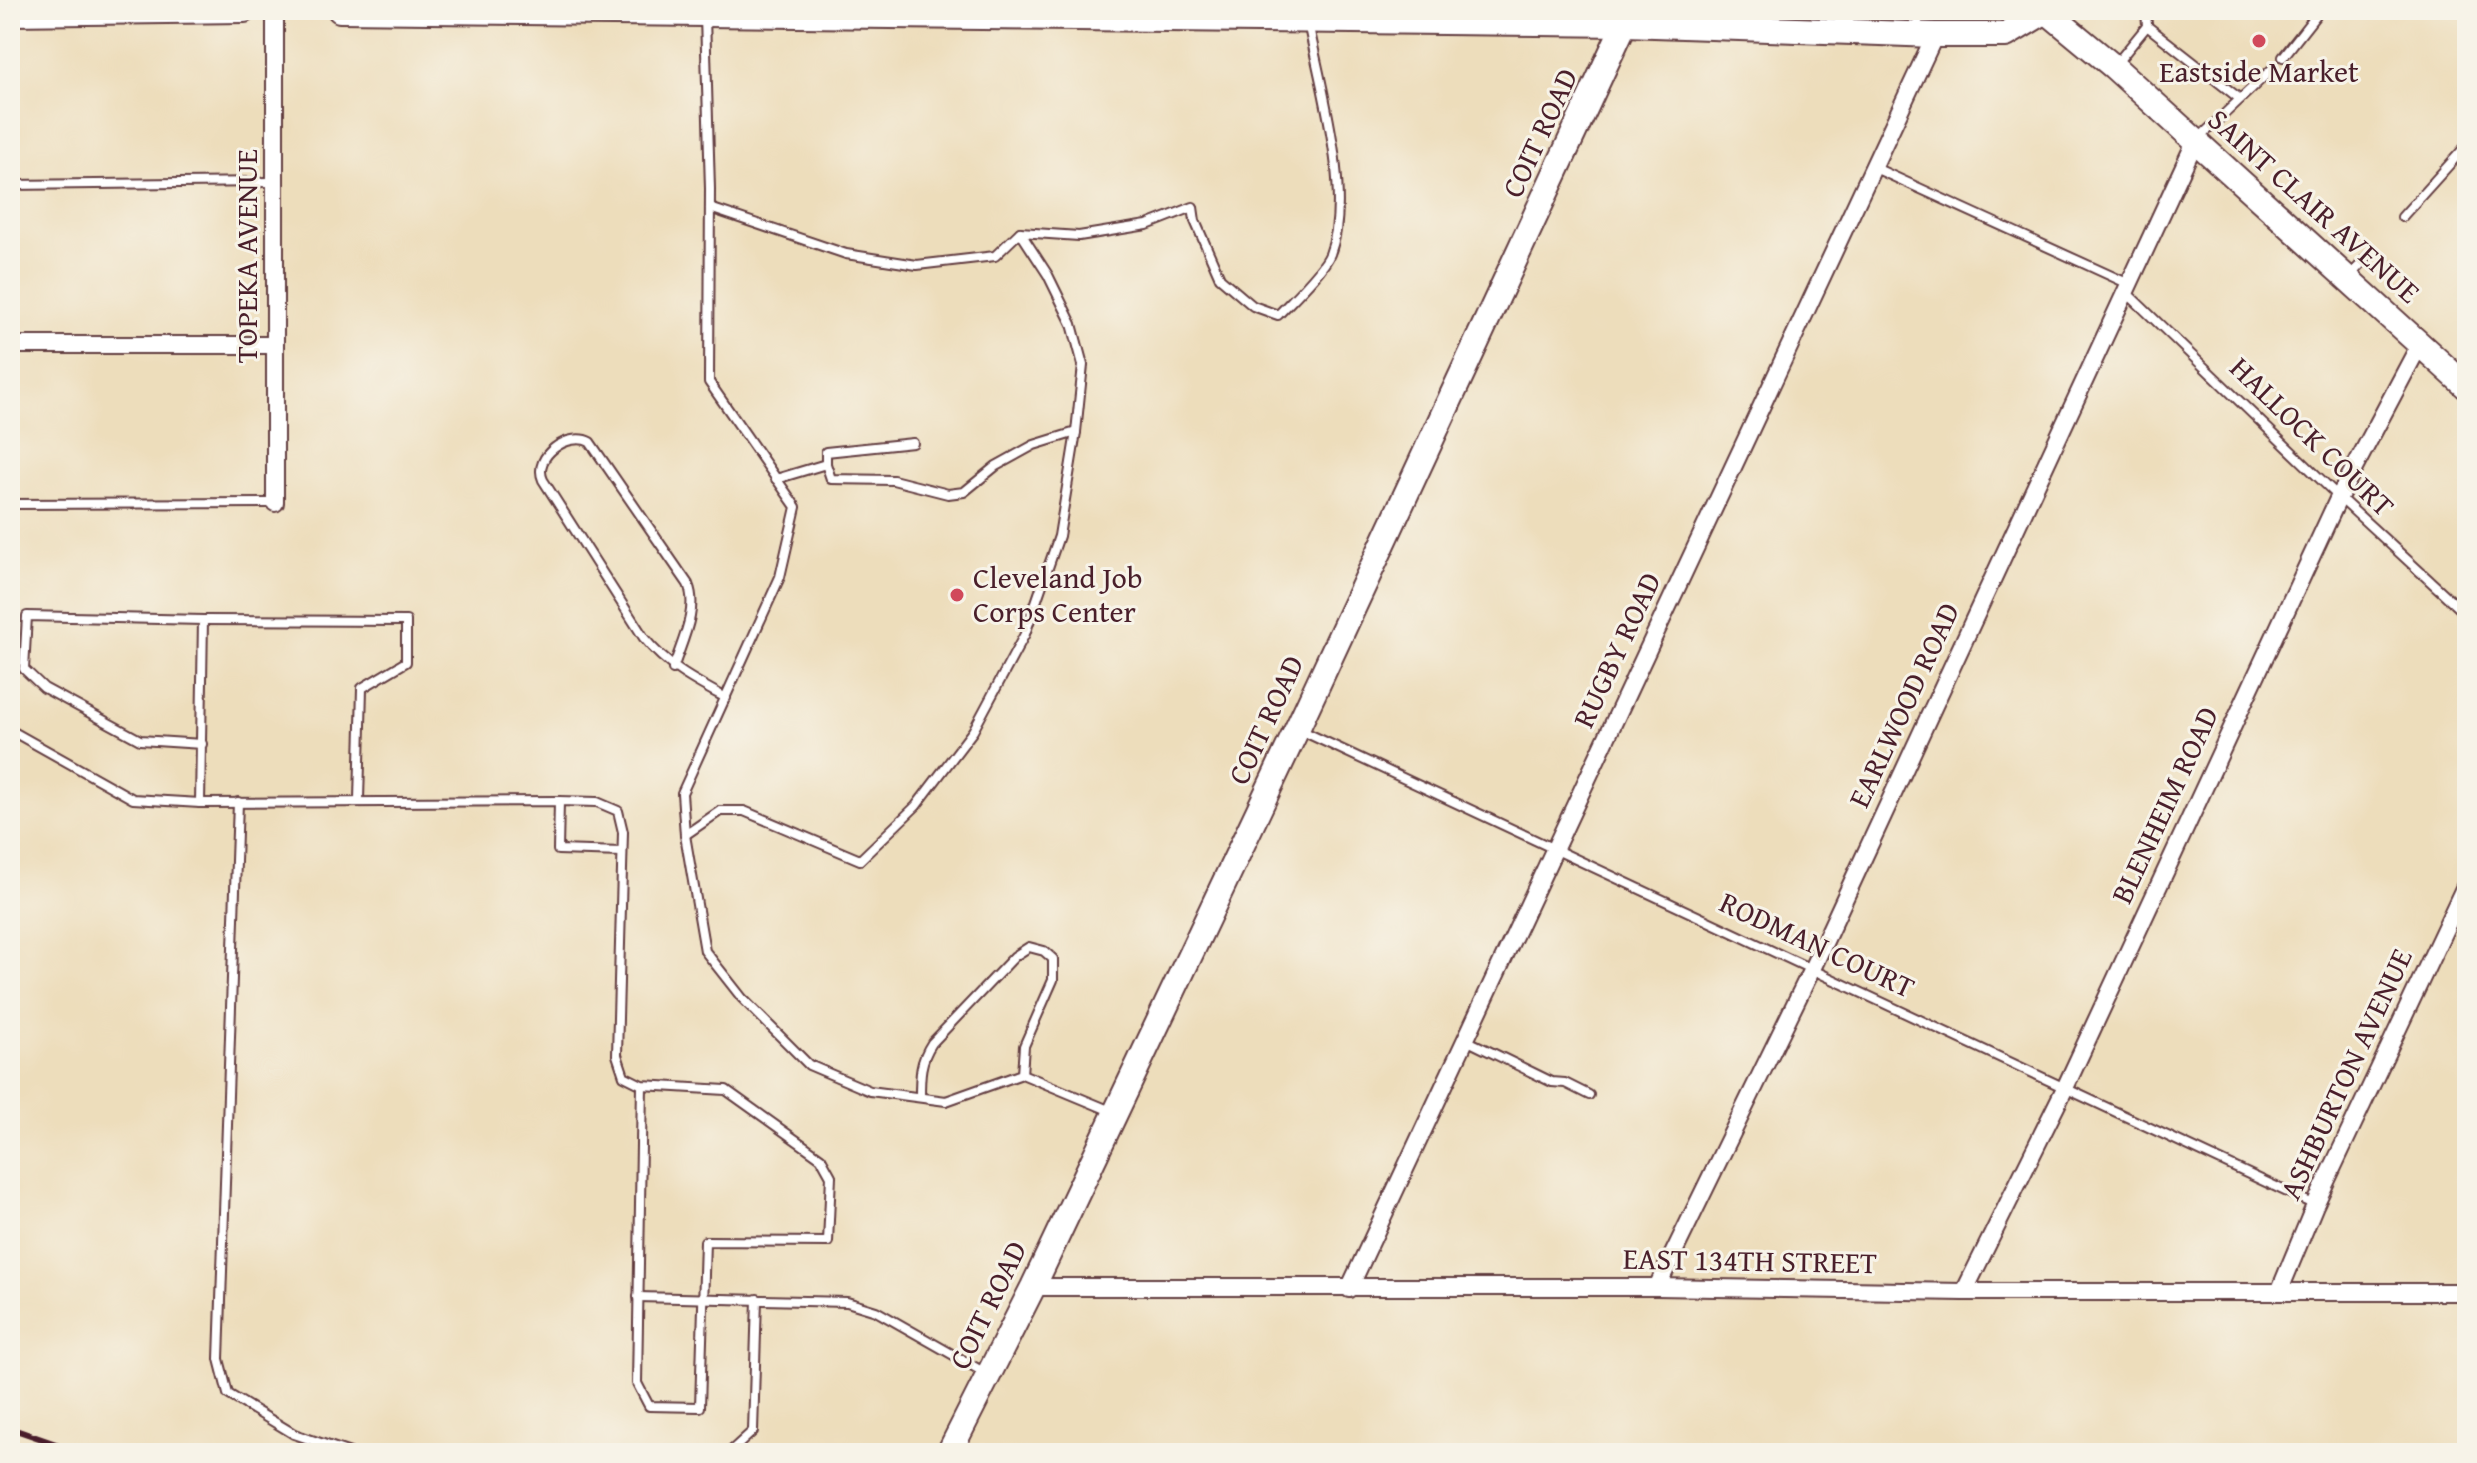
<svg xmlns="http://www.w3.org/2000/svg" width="2477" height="1463" font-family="'Gentium Book Plus',serif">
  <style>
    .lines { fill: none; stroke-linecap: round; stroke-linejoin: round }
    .lane-casing { stroke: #623c41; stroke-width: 12 }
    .street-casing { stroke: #623c41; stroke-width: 20 }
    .secondary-casing { stroke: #623c41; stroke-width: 28 }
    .lane { stroke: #fff; stroke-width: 8 }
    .street { stroke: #fff; stroke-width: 16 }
    .secondary { stroke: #fff; stroke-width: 24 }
    .rail { stroke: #4a1f2b; stroke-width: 6 }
    .poi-dot { fill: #d1495b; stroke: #f7f3e8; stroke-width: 3 }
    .labels { text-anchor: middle; stroke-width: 6; stroke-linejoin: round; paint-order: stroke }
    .poi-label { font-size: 30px; fill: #4a1f2b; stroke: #f7f3e8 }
    .street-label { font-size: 30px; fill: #4a1f2b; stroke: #f7f3e8 }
  </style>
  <rect width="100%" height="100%" fill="#f7f3e8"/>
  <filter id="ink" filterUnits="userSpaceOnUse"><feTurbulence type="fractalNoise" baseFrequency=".0125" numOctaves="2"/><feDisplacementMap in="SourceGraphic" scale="16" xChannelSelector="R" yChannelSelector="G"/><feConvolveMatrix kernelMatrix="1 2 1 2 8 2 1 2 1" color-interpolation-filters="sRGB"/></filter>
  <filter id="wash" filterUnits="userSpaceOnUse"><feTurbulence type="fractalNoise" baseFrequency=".006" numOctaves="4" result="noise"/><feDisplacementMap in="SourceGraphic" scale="32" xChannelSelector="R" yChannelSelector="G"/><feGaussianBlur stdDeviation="1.8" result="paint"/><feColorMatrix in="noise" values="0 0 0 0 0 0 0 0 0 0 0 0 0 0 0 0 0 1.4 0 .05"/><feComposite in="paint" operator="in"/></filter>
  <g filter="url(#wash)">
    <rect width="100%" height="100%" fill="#edddbb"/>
  </g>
  <g filter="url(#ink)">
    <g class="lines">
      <defs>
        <g id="lane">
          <polyline points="2146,10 2147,26"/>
          <polyline points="705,16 710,189 709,382 796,507 780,577 682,793 685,835 705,951 742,998 809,1065 870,1091 946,1101 1022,1074 1111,1111"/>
          <polyline points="1915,33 1921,10"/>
          <polyline points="2283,57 2320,10"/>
          <polyline points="2116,64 2147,26 2240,99"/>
          <polyline points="2198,139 2272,69"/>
          <polyline points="1875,168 2129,284"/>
          <polyline points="10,185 275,182"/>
          <path d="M710,208L846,254L917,265L995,256L1020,232L1079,236L1147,225L1193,207L1195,221L1220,278L1253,306L1278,315C1291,301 1324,270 1330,254C1353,195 1320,84 1308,22"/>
          <polyline points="2402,217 2467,145"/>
          <polyline points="2350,276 2370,254"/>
          <polyline points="2126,292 2339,497 2467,615"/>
          <polyline points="826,464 826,452 913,443"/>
          <polyline points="776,479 826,464 831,479 893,480 948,494 964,492 996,466 1034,445 1076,432"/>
          <polyline points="10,504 275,503"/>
          <polyline points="203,620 406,621 406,662 362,688 359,800"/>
          <path d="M673,669C681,643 699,610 688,584L590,442C569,431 532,456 543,480L644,638C669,668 693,680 726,698"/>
          <polyline points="1298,729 2315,1205"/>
          <polyline points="10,730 133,799 200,803 559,801 597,802 618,811 623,832 617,1055 624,1076 642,1085 726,1090 821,1158 831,1176 828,1242 705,1241 700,1407 649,1406 637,1383 642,1085"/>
          <polyline points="559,801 558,850 622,852"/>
          <polyline points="238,802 219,1359 228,1394 294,1434 350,1453"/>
          <polyline points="200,803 203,620 27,616 24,669 44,688 140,740 202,744"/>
          <polyline points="685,835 720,811 744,811 860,860 916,806 973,731 1025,634 1059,536 1076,432 1083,365 1072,324 1048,275 1020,232"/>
          <polyline points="1466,1040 1552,1082 1565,1083 1589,1095"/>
          <path d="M920,1097C920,1076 920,1061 932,1043L1015,956L1029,947L1044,951L1053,959V980L1024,1046L1022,1074"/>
          <polyline points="638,1297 847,1302 876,1311 987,1374"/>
          <polyline points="729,1453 753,1431 757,1299"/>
        </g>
        <g id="street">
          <polyline points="275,10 275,503"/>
          <polyline points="10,345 275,345"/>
          <polyline points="1033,1287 1657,1287 1964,1292 2467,1292"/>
          <polyline points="1657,1287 1812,969 2195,142"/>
          <polyline points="1349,1289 1935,35"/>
          <polyline points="1964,1292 2065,1088 2339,497 2420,344"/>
          <polyline points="2279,1292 2315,1205 2467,882"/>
        </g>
        <g id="secondary">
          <polyline points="340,10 1626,24 1935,35 2006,35 2046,11"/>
          <polyline points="2045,10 2114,67 2467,387"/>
          <polyline points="10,13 244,10"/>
          <polyline points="949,1453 1033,1287 1297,729 1630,12"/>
        </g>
      </defs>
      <use href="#lane" class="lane-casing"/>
      <use href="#street" class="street-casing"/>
      <use href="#secondary" class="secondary-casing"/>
      <use href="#lane" class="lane"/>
      <use href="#street" class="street"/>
      <use href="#secondary" class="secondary"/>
      <polyline class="rail" points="10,1428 82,1453"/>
    </g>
  </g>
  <g class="poi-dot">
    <circle cx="2259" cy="41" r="8"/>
    <circle cx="957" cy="595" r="8"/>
  </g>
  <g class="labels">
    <g class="poi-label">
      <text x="2259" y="82">Eastside Market</text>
      <text x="973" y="588" text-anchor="start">Cleveland Job<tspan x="973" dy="34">Corps Center</tspan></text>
    </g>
    <g class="street-label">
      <text transform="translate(1540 133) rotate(-65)" y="10">COIT ROAD</text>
      <text transform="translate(2314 206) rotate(42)" y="10">SAINT CLAIR AVENUE</text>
      <text transform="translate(247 256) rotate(-90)" y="10">TOPEKA AVENUE</text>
      <text transform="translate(2312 437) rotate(44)" y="10">HALLOCK COURT</text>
      <text transform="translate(1617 650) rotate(-65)" y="10">RUGBY ROAD</text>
      <text transform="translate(1904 705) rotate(-65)" y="10">EARLWOOD ROAD</text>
      <text transform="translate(1266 720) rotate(-65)" y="10">COIT ROAD</text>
      <text transform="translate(2165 805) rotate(-65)" y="10">BLENHEIM ROAD</text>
      <text transform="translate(1817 945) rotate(25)" y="10">RODMAN COURT</text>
      <text transform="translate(2346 1074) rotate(-65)" y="10">ASHBURTON AVENUE</text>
      <text transform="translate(1750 1261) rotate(1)" y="10">EAST 134TH STREET</text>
      <text transform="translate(988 1305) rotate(-64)" y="10">COIT ROAD</text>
    </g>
  </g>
  <rect width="2477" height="1463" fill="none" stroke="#f7f3e8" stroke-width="40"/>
</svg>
